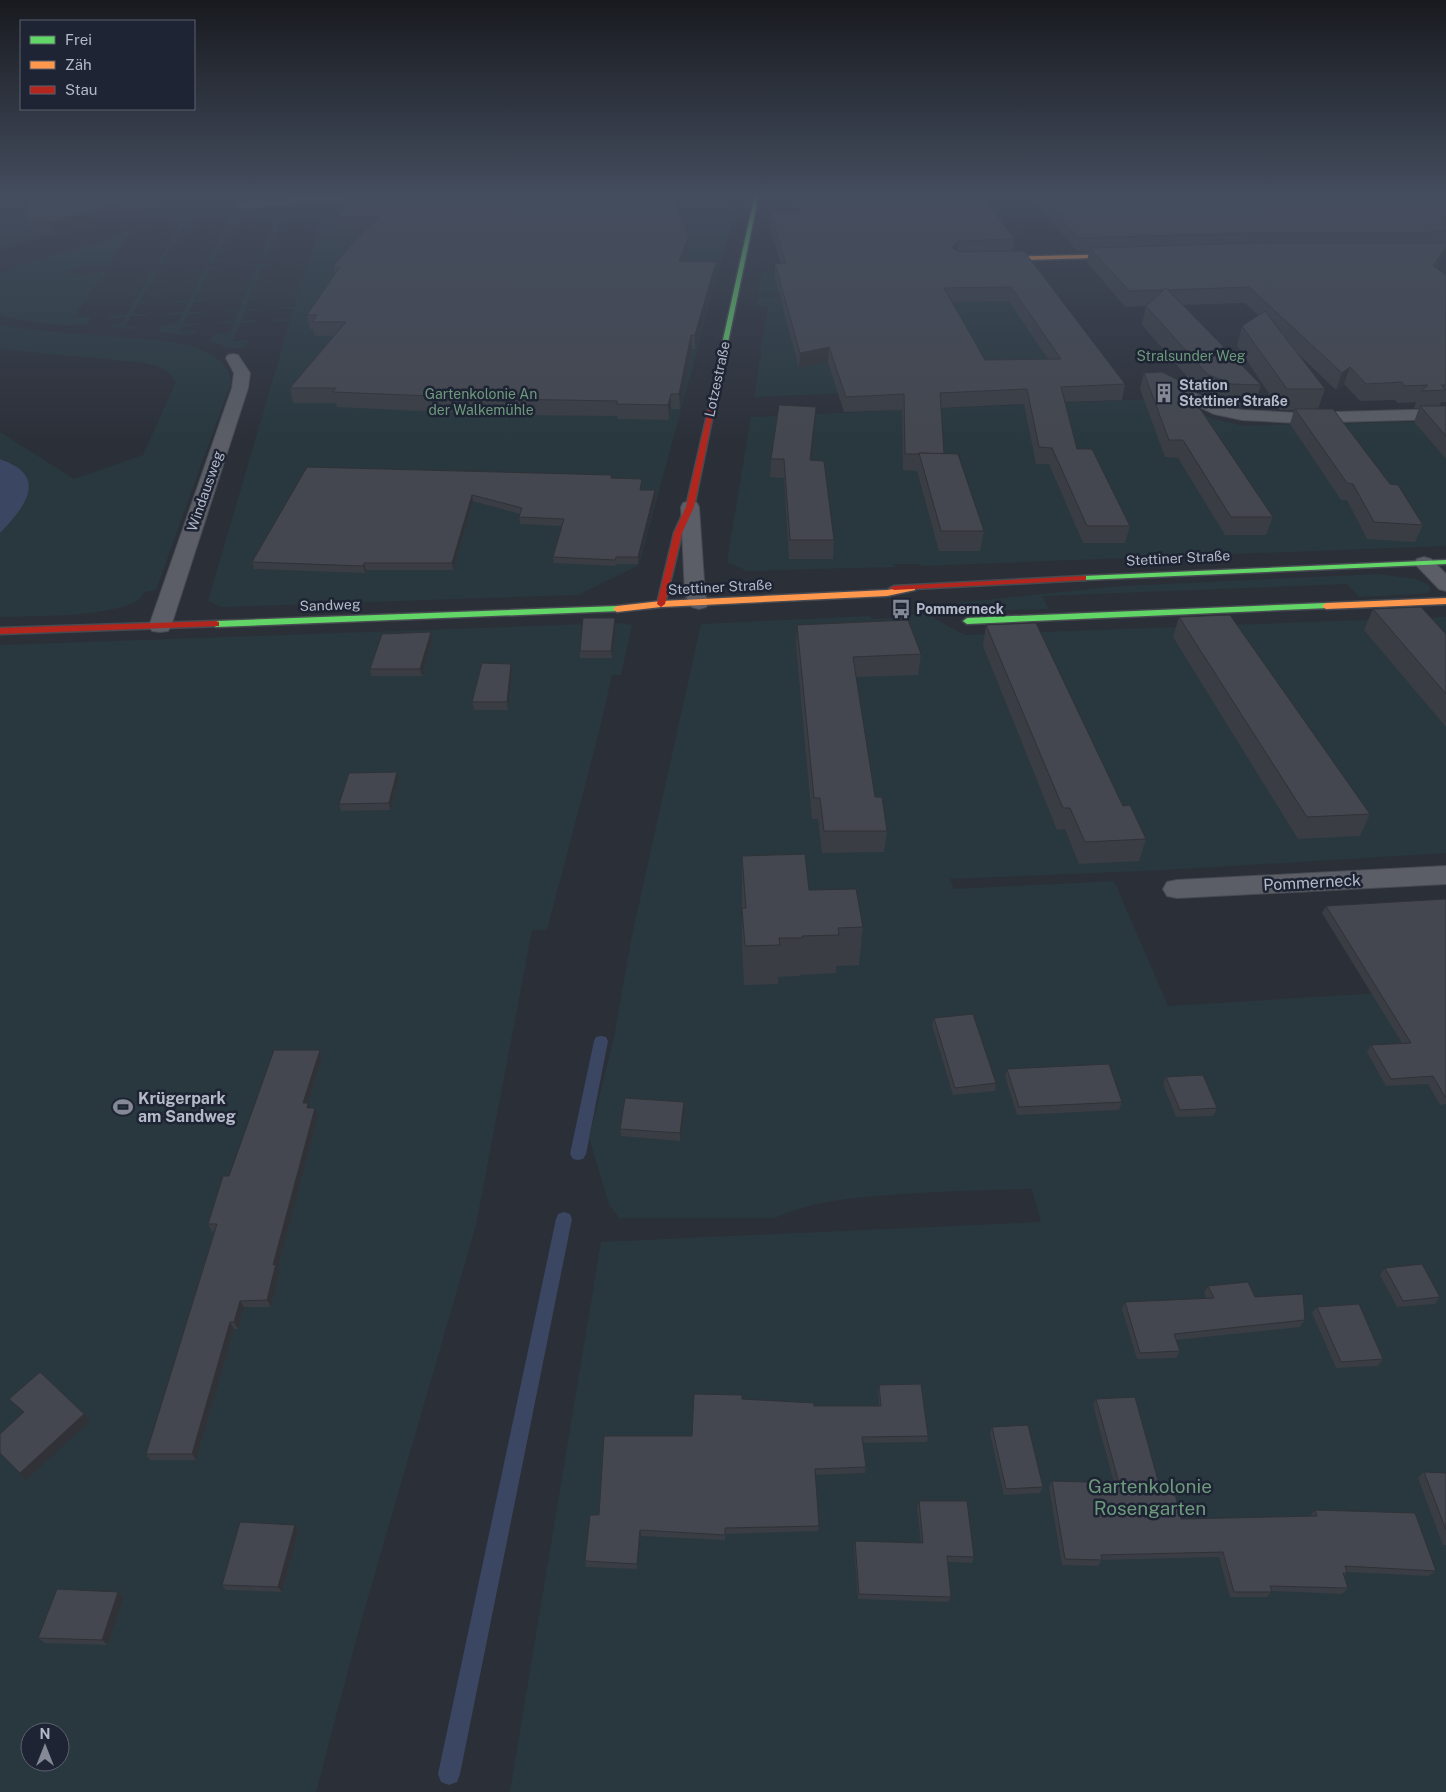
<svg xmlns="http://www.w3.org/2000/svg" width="1446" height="1792" font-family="'Public Sans',sans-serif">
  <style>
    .green { fill: #28383e; fill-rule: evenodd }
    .water { fill: #3a4662 }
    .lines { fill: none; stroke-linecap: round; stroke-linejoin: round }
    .stream { fill: #3a4662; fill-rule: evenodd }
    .street-casing { stroke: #474a51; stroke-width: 2 }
    .fast-casing { stroke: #474a51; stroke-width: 3 }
    .slow-casing { stroke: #474a51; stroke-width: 3 }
    .jam-casing { stroke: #474a51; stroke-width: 3 }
    .street { fill: #5b5e66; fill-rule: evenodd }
    .fast { fill: #63d668; fill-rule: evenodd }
    .slow { fill: #ff974d; fill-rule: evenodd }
    .jam { fill: #b3261e; fill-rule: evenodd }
    .wall { fill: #3a3d44; fill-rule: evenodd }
    .shaded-wall { fill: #303237 }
    .building { fill: #44474f; stroke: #303237; fill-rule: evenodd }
    .labels { text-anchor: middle; stroke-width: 5; stroke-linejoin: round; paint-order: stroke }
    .far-park-label { font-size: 14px; fill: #6d997d; stroke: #1e2433 }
    .far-street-label { font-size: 14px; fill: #b5bac9; stroke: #1e2433 }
    .far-poi-label { font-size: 14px; font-weight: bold; fill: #b5bac9; stroke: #1e2433; text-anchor: start }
    .street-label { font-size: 16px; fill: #b5bac9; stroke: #1e2433 }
    .poi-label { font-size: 16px; font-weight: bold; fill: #b5bac9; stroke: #1e2433; text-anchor: start }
    .near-park-label { font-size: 19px; fill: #6d997d; stroke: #1e2433 }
  </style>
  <rect width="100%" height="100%" fill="#2b2f38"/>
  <g class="green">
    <path d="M0,194H203L190,196L184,194C124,215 61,230 0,249Z"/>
    <path d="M211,194H240C233,204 222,207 209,204L214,203L205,199H197L200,196Z"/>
    <polygon points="258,194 416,194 264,201 253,199"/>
    <polygon points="700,194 734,196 729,232 639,565 578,595 221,607 208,601 290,321 274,321 275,319 291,319 293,309 278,309 279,308 294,307 297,297 282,298 298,295 300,286 286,287 301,284 307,266 293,266 308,264 310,256 296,257 310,255 316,238 302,238 316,236 318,229 305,229 319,227 321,220 308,221 321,219 323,212 311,212 324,211 325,208 312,208 313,205 384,201"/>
    <polygon points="291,203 298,205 285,206 283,212 295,213 283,214 280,220 292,221 279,222 277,229 289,230 276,231 273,238 286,239 272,240 269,247 283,248 269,249 266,257 279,258 259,260 260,259 246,259 261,257 264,249 250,250 265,248 267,240 254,240 268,238 271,231 258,231 272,229 274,222 261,223 275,221 278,214 265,214 278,213 280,208 267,207"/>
    <polygon points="245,207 251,208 251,210 237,211 236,214 248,215 235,215 232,222 245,223 231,224 228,231 241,232 227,233 224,240 236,241 223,242 219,249 232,250 218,251 215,259 228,260 214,261 213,263 194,262 209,259 213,251 199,252 214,250 218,242 204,242 219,240 222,233 209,232 223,231 226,224 214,223 227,223 230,216 218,216 231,214 233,211 221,210"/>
    <polygon points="196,213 203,214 202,216 188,217 184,224 197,225 183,226 179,233 192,234 178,235 174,242 187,243 173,244 168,252 182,253 167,253 163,261 176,262 156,265 157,263 141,264 158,262 163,253 147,254 164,252 168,244 153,245 169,243 174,235 159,235 175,234 179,226 164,227 180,225 183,219 168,220 174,217"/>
    <path d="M139,227L148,228L132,230L107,267L87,265L69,271L70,274L85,276L105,271L74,317H91L87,323C69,329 19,321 0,314V275L22,264L47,256L109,240L107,239Z"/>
    <path d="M258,264L276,265L261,267L258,276L272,277L258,278L254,287L268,288H253L250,297H265L249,299L245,309H260V310L245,311L241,321L256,320L255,322L240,323L233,341L249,340C242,356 223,346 211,341L214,334L230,333L234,323L218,324L219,322L235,321L239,311L223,312L240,309L243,300H228L244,298L248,289H233L249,287L252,278H238L253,276L256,268H242L257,266Z"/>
    <polygon points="206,267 224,268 209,270 205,278 219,279 204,280 200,289 215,289 214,290 199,291 195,300 210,300 209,301 194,302 189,312 204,311 204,313 188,314 183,324 199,323 198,325 182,326 180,331 196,330 194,333 186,335 160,332 159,331 161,325 177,324 182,314 167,315 167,313 183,312 188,303 173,303 174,301 189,301 194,291 179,292 179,290 194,290 199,281 184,281 185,280 200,279 204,270 189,271 190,269 205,269"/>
    <polygon points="154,269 172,270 156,272 152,281 167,280 166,282 151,283 145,292 161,291 160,293 144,293 139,303 155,302 138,305 132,314 148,314 147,316 131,316 125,327 141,326 132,330 103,326 122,324 126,317 108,318 110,316 127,315 133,305 116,306 134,303 139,294 123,294 140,292 146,283 129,283 147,281 152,272 136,273 153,271"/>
    <polygon points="860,271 877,304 1054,299 1085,343 993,386 754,397 768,307 756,305 758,297 791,297 791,293 758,294 762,274"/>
    <path d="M0,325C43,333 87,334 130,338C154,340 180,341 202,350C216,356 230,366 231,382L156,590L144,592C142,595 140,599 137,601C110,617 33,616 0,617V533L26,500L12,463L0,459V432L74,479L143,455L176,382C169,369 159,367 145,363L0,349Z"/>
    <polygon points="1172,398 1213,419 1244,426 1446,421 1446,546 920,566 920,564 894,564 895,567 747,571 727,562 751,417"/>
    <polygon points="1379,574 1416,579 1429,585 1431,590 1427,593 1419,594 1359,597 1347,584 1042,596 1049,609 975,611 955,603 1121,586"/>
    <path d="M926,614L965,635L1446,617V853L1165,870L950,879L954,889L1114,881L1168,1006L1446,989V1792H510L601,1242L1041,1222L1032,1189C988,1190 945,1191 902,1194C859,1197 814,1200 775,1218H619L609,1204L589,1138L614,1038L631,940L701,624L870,616L872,619L896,618V615Z"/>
    <path d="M620,623L632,625L621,675H612L598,736L547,930H532L476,1225L362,1618L316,1792H0V645ZM30,1732H60V1762H30Z"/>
  </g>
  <path class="water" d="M0,459C49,476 26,506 0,533Z"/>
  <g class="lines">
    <g class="stream">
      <polygon points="601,1036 606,1037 608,1041 586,1154 583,1159 578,1160 573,1159 570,1154 594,1041 596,1037"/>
      <polygon points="564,1212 570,1214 572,1219 460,1774 457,1782 449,1785 441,1782 438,1774 556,1219 558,1214"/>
    </g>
    <defs>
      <g id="street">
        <polygon points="386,194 390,195 392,197 390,199 332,201 241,208 235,205 241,202 332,195"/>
        <polygon points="233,354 238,355 250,373 248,388 171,626 168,631 160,632 152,631 149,626 232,388 234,373 226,358 228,355"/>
        <polygon points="1165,379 1224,407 1242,410 1298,413 1446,409 1446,419 1298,423 1242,420 1214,414 1159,387 1157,384 1159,381"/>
        <polygon points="690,501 697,503 699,507 705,595 709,603 706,607 699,609 692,607 685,595 681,507 683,503"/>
        <polygon points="1424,557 1431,559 1446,574 1446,591 1439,589 1414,563 1417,559"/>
        <polygon points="1446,866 1446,884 1177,898 1167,896 1163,889 1167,882 1177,880"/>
      </g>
      <g id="fast">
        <polygon points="755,194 759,194 718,390 715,392 712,390"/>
        <polygon points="1446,560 1446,564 1083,580 1079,578 1083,576"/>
        <polygon points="1326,603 1330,606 1329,608 967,624 963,621 967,618"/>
        <polygon points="617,606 621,609 620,611 216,627 212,624 216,621"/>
      </g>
      <g id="slow">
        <polygon points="1125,254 1127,257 993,261 990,259 993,257"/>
        <polygon points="912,586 915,586 915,590 887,596 661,607 617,612 613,609 617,606 661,601 887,590"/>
        <polygon points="1446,598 1446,604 1326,609 1322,606 1326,603"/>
      </g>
      <g id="jam">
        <polygon points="713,389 718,390 694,507 682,533 665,604 661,607 657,604 674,533 686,507"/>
        <polygon points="1083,576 1086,576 1086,580 894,590 890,588 894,586"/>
        <polygon points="216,621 219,622 219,626 0,634 0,628"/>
      </g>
    </defs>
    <use href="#street" class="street-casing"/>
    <use href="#fast" class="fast-casing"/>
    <use href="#slow" class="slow-casing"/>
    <use href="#jam" class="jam-casing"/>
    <use href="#street" class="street"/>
    <use href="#fast" class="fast"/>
    <use href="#slow" class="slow"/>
    <use href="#jam" class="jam"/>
  </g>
  <g class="wall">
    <polygon points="26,194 189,194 54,236 33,232 28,219"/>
    <polygon points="353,194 689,248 684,261 716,262 716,275 695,349 692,349 680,409 671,409 669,420 618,419 617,416 506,415 337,407 336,403 293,403 290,388 334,336 315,336 313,329 310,329 307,315 335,274 333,267 366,229 340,229 338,217"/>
    <polygon points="687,194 728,194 727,195 687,196"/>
    <path d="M793,194H980L1015,239L1013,251L1125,384L1122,400L1065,402L1077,449L1130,526L1125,543H1083L1049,464H1036L1024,404L941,408L944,454L984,531L980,551H939L917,471L903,470L902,410L844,412L828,362L799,368L775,277V263L781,264L769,225L770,212H801ZM1009,301L1048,359L985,360L952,302Z"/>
    <polygon points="1027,194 1446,194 1446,250 1443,258 1436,268 1446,275 1446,402 1441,402 1440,406 1446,406 1446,459 1414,422 1419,408 1414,408 1416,402 1398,403 1395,400 1360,401 1344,384 1336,390 1295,351 1325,389 1318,409 1390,484 1423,525 1415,542 1367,539 1347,500 1341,500 1290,424 1294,410 1280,410 1237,346 1242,326 1258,315 1245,303 1182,305 1261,385 1254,406 1225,405 1202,394 1142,325 1146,306 1125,307 1087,262 1089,251 1077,251"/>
    <polygon points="1144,373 1273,517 1266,535 1225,535 1178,458 1165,457 1140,389"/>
    <polygon points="816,407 815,424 811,460 834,540 833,559 789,559 784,478 770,477 771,459"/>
    <polygon points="307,467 612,478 642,485 641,490 655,490 656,497 638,564 616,564 615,566 554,563 553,557 562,526 520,524 519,517 520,514 473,501 453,570 366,570 365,573 254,569 252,562"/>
    <polygon points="1373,609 1446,634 1446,727 1364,630"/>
    <polygon points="1179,617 1370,814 1360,836 1298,839 1173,637"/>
    <polygon points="616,625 612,658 580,658 580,651"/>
    <polygon points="797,625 921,654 918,675 856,677 875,797 887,831 884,852 822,853 818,819 812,819 796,646"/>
    <polygon points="986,625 1123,806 1146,839 1139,861 1079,864 1065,829 1057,830 983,646"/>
    <polygon points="431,632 432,639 422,676 371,676 370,669"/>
    <polygon points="511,664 512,671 508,710 474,710 472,702"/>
    <polygon points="399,780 390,810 341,811 339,804"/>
    <polygon points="742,856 809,890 863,927 859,965 836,966 836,973 800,975 800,976 778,977 778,984 744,985 742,947"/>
    <polygon points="1446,899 1446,1104 1440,1105 1428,1084 1386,1086 1367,1052 1371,1045 1402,1043 1322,913 1326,906"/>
    <polygon points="934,1018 996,1083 995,1091 953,1095 932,1025"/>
    <polygon points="320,1050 322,1057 308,1103 310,1108 315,1108 318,1115 278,1268 280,1271 271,1307 244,1307 238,1329 234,1329 196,1460 150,1460 146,1454 214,1231 212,1232 208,1224"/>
    <polygon points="1007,1069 1122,1102 1119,1110 1017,1115 1005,1076"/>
    <polygon points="1166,1077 1217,1108 1213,1116 1176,1117 1163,1084"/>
    <polygon points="684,1102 685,1110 680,1141 621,1136 620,1129"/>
    <polygon points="1385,1268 1440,1297 1435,1304 1397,1307 1380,1275"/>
    <polygon points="1208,1286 1255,1297 1305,1320 1300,1327 1176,1340 1180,1351 1176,1358 1137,1359 1122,1309 1125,1302 1207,1299 1204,1293"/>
    <polygon points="1317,1307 1383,1359 1378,1366 1336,1368 1312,1313"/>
    <polygon points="879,1385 928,1436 927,1442 863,1443 866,1467 865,1473 815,1475 819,1526 818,1531 725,1534 725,1540 641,1536 637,1569 586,1567 585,1561 599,1515 692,1436 742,1399 814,1406 879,1406 878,1391"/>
    <polygon points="1096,1399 1162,1495 1181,1519 1310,1516 1315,1510 1436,1571 1429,1576 1347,1572 1347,1573 1344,1576 1348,1588 1342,1594 1272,1591 1267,1597 1230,1597 1219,1557 1102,1560 1098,1566 1062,1565 1049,1487 1052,1481 1114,1483 1093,1405"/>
    <polygon points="992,1427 1043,1487 1040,1493 1004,1495 990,1433"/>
    <polygon points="1424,1472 1446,1473 1446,1545 1443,1545 1418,1478"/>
    <polygon points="919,1501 974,1557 972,1563 948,1562 951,1597 948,1602 858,1599 854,1547 855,1541 921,1543 917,1507"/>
    <polygon points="295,1525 299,1530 282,1592 226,1590 222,1585"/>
    <polygon points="118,1592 124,1597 108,1645 45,1643 38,1638"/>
  </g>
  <g class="shaded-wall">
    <polygon points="148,194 189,194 54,236 50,223"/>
    <polygon points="689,235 689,248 680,274 679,261"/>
    <polygon points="959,241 957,254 951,247"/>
    <polygon points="1446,247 1446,250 1443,258 1427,281 1433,266"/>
    <polygon points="716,262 716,275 695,349 695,335"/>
    <polygon points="691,335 692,349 680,409 679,394"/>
    <polygon points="829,347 828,362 799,368 800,353"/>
    <polygon points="1350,367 1344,384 1336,390 1342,373"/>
    <polygon points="671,394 671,409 669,420 668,405"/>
    <polygon points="816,407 815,424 809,479 810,460"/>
    <polygon points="642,479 642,485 640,496 640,490"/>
    <polygon points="655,490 656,497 638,564 638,557"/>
    <polygon points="472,495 473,501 453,570 452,563"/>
    <polygon points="364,563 366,570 365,573 363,566"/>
    <polygon points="615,618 616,625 612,658 611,651"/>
    <polygon points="431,632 432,639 422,676 420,669"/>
    <polygon points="511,664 512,671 508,710 507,702"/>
    <polygon points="397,772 399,780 390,810 389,803"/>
    <polygon points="320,1050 322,1057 308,1103 311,1110 310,1115 303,1103"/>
    <polygon points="684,1102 685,1110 680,1141 680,1133"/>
    <polygon points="315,1108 318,1115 278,1268 280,1271 271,1307 267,1300 273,1265"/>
    <polygon points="240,1301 244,1307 238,1329 234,1322"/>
    <polygon points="230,1322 234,1329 196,1460 192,1454"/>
    <polygon points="84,1414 90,1421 26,1480 20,1473"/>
    <polygon points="295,1525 299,1530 282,1592 278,1587"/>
    <polygon points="640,1530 641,1536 637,1569 637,1564"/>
    <polygon points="118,1592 124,1597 108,1645 102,1640"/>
  </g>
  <g class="building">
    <polygon points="26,194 148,194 50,223 28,219"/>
    <polygon points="353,194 671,194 689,235 679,261 716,262 695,335 691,335 679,394 671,394 668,405 617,404 617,401 504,399 333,392 336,388 290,388 346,322 312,322 317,315 307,315 340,267 333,267 356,239 379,217 338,217"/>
    <path d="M799,194H980L1015,239L959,241L951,247L959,252L1024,251L1125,384L1061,387L1077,449H1092L1130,526H1087L1052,448L1039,447L1027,389L940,393L944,454L919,453V454H905L904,394L846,397L829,347L800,353L775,263L786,264L770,212H808ZM1011,287L1061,359L985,360L944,288Z"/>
    <polygon points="1040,194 1440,194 1446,199 1446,231 1431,231 1434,233 1256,233 1079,238"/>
    <polygon points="1256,243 1446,243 1446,247 1433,266 1446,275 1446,385 1441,385 1446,390 1421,391 1428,385 1404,386 1402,382 1366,384 1350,367 1342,373 1249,287 1168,290 1166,288 1164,290 1129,291 1090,248"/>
    <polygon points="1166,288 1261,385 1231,384 1207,374 1146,306"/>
    <polygon points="1265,311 1325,389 1287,389 1242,326"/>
    <polygon points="1162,372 1182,382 1273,517 1231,517 1183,440 1169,440 1144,373"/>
    <polygon points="779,405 816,407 810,460 824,461 834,540 790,540 784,459 771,459"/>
    <polygon points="1420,406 1446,406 1446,436"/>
    <polygon points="1295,409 1333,409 1390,484 1398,485 1423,525 1374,522 1353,484 1347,483"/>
    <polygon points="919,453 958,454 984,531 941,531"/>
    <polygon points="307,467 612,475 611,478 642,479 640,490 655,490 638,557 616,557 615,560 553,557 564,519 519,517 522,508 472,495 452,563 364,563 363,566 252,562"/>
    <polygon points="1421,607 1446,634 1446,694 1373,609"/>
    <polygon points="1230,615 1370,814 1307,817 1179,617"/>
    <polygon points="583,618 615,618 611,651 580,651"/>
    <polygon points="908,620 921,654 853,657 875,797 882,797 887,831 824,831 820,798 814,798 797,625"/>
    <polygon points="1036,623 1123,806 1130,805 1146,839 1085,842 1070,808 1063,808 986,625"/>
    <polygon points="431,632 420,669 370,669 382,634"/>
    <polygon points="482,663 511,664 507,702 472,702"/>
    <polygon points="397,772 389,803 339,804 349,773"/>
    <polygon points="805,854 809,890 856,889 863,927 838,928 839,935 802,936 802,938 779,938 780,945 745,946 742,908 746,908 742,856"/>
    <polygon points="1446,899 1446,1097 1445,1097 1433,1076 1391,1079 1371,1045 1411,1043 1326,906"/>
    <polygon points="973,1014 996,1083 955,1088 934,1018"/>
    <polygon points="274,1050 320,1050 303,1103 308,1103 307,1108 315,1108 273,1265 276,1264 267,1300 240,1301 234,1322 230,1322 192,1454 146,1454 217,1224 208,1224 223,1176 229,1176"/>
    <polygon points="1109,1064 1122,1102 1019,1107 1007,1069"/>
    <polygon points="1203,1075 1217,1108 1180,1110 1166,1077"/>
    <polygon points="625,1098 684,1102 680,1133 620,1129"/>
    <polygon points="1422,1264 1440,1297 1403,1301 1385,1268"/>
    <polygon points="1248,1282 1255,1297 1303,1294 1305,1320 1174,1334 1180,1351 1140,1353 1125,1302 1214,1298 1208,1286"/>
    <polygon points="1359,1304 1383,1359 1341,1362 1317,1307"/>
    <polygon points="40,1372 84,1414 20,1473 0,1453 0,1434 24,1412 9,1399"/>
    <polygon points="921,1384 928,1436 862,1437 866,1467 815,1469 819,1526 725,1528 725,1535 640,1530 637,1564 585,1561 590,1515 599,1515 604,1436 692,1436 694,1394 742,1395 742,1399 814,1403 814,1406 881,1406 879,1385"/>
    <polygon points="1135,1397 1162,1495 1175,1494 1181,1519 1317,1516 1315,1510 1415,1513 1436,1571 1345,1566 1347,1573 1343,1573 1348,1588 1270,1586 1272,1592 1234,1592 1223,1552 1101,1555 1102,1560 1065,1559 1052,1481 1119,1483 1096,1399"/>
    <polygon points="1028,1425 1043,1487 1006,1489 992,1427"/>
    <polygon points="1424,1472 1446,1473 1446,1530"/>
    <polygon points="919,1501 967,1501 974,1557 947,1556 951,1597 859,1594 855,1541 923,1543"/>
    <polygon points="240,1522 295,1525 278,1587 222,1585"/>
    <polygon points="57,1589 118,1592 102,1640 38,1638"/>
  </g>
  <linearGradient id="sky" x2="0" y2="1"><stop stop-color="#181a1f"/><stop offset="0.44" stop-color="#444d5e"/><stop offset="1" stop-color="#444d5e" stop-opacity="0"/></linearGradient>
  <rect width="1446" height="444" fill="url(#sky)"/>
  <defs>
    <symbol id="building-bare" viewBox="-9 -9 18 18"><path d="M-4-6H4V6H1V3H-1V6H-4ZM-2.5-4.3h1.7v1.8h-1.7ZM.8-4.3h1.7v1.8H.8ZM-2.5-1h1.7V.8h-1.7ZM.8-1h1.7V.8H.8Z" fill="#858996" stroke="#1e2433" stroke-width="2.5" paint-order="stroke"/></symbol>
    <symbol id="bus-bare" viewBox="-9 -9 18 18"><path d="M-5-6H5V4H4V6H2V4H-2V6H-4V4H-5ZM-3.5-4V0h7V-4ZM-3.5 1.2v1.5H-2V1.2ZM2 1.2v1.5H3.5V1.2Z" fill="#858996" stroke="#1e2433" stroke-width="2.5" paint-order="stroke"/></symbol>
    <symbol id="stadium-bare" viewBox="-9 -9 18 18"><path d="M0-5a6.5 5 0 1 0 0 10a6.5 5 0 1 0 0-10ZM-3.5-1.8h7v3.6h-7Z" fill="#858996" stroke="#1e2433" stroke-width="2.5" paint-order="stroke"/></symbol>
  </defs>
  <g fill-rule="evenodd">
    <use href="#building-bare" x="1150" y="379" width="28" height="28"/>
    <use href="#bus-bare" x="887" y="595" width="28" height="28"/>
    <use href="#stadium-bare" x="109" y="1093" width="28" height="28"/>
  </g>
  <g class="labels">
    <g class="far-park-label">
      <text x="1191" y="361">Stralsunder Weg</text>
      <text x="481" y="399">Gartenkolonie An<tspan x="481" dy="16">der Walkemühle</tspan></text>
    </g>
    <g class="far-street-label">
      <text transform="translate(717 379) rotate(-78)" y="5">Lotzestraße</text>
      <text transform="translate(205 491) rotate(-71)" y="5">Windausweg</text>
      <text transform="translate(1178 558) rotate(-3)" y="5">Stettiner Straße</text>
      <text transform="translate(720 587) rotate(-3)" y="5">Stettiner Straße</text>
      <text transform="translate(330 605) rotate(-2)" y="5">Sandweg</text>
    </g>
    <g class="far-poi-label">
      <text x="1179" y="390">Station<tspan x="1179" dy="16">Stettiner Straße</tspan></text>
      <text x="916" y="614">Pommerneck</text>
    </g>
    <g class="street-label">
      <text transform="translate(1312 882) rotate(-3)" y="6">Pommerneck</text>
    </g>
    <g class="poi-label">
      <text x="138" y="1104">Krügerpark<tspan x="138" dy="18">am Sandweg</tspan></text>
    </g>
    <g class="near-park-label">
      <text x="1150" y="1493">Gartenkolonie<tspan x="1150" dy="22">Rosengarten</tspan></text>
    </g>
  </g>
  <rect x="20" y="20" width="175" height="90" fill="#1e2433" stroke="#5a606f"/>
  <rect x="30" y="36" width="25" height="8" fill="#63d668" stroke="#5a606f"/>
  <text x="65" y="45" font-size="15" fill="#b5bac9">Frei</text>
  <rect x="30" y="61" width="25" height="8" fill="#ff974d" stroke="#5a606f"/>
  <text x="65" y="70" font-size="15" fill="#b5bac9">Zäh</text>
  <rect x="30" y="86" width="25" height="8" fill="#b3261e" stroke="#5a606f"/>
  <text x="65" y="95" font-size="15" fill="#b5bac9">Stau</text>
  <g transform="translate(45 1747)"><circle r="24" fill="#1e2433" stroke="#5a606f"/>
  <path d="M0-4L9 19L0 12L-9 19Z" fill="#858996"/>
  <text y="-8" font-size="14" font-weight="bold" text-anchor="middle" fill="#b5bac9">N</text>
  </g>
</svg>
